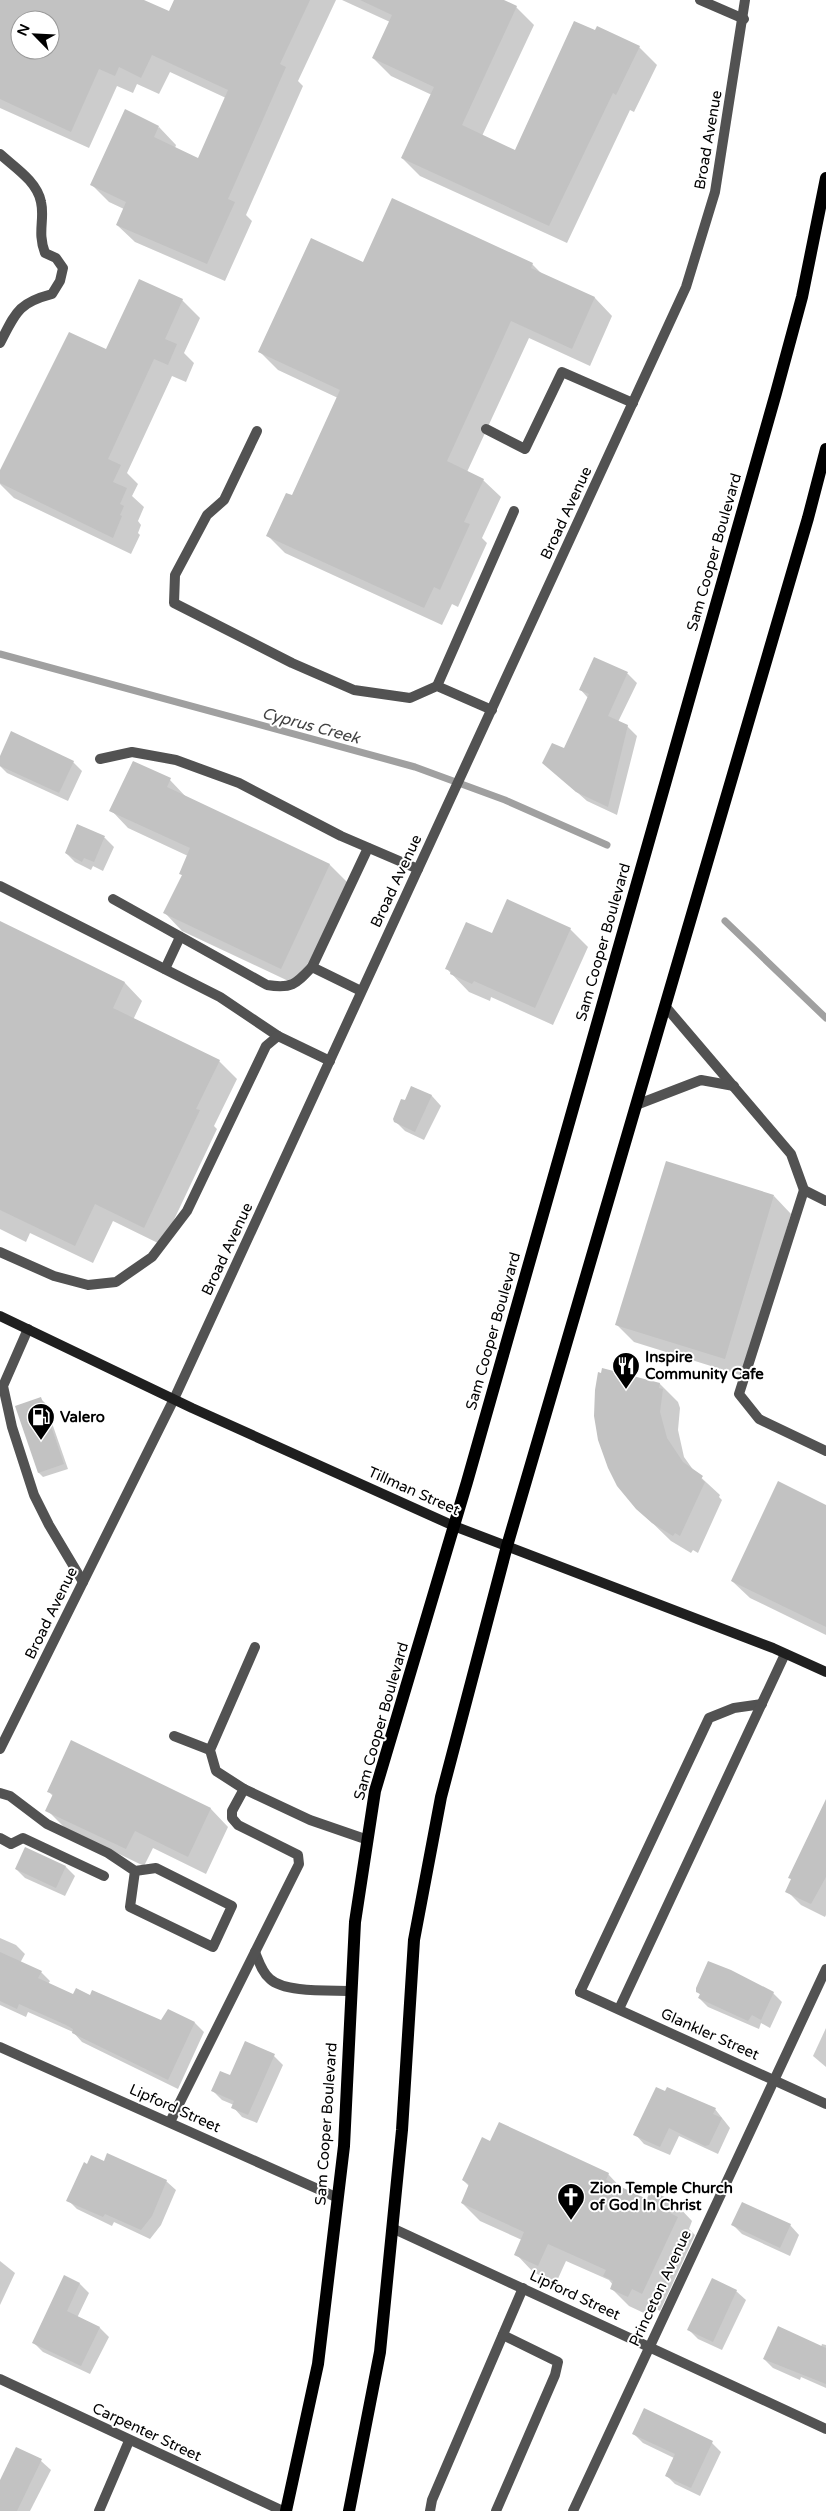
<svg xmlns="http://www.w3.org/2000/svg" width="826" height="2511" font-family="'Varela Round',sans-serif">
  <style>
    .shadow { fill: #0003; fill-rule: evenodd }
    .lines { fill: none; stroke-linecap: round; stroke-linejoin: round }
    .stream { stroke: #a0a0a0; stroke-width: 7 }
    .building { fill: #c2c2c2; fill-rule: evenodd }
    .service { stroke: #525252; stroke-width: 10 }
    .minor { stroke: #525252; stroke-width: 10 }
    .secondary { stroke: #1f1f1f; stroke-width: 10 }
    .primary { stroke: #000; stroke-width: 12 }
    .labels { text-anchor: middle; stroke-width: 4; stroke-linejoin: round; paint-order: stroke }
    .street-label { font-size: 15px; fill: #000; stroke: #fff }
    .poi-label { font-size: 15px; font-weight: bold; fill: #000; stroke: #fff; text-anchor: start }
    .water-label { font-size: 16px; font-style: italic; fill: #414141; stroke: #fff }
  </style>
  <rect width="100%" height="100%" fill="#fff"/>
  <g class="shadow">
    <path d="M0,0H142L169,13L175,0H336L298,81L303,86L246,215L252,221L225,281L135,242L117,225L124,209L109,202L91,184L159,127L176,145L175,148L199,160L226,98L170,72L159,94L137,84L133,93L117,86L89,148L0,108ZM20,20H50V50H20Z"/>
    <polygon points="342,0 501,0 516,7 534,25 482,136 516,151 639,47 657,65 634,112 630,110 567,243 420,176 402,158 432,95 391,76 373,58 390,22"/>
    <polygon points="364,264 532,264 544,276 595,298 612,316 590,366 529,338 467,472 483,480 501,497 482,538 487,543 458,607 452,604 442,625 285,553 267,535 292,497 338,398 278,370 260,352"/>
    <polygon points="139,281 182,300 200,318 184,353 194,363 186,382 172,376 127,473 138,484 132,496 144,507 138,521 141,525 138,533 140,535 131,554 14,498 0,484 0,473 107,351"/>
    <polygon points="595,658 628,674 637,683 618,722 627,726 637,736 617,815 587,801 544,763 564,750 588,698 580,689"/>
    <polygon points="0,759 73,762 82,771 68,801 7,773 0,766"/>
    <polygon points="133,762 170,780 188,799 330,865 348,883 299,986 182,931 165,913 183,876 180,873 188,856 128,828 111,810"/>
    <polygon points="77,825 105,838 114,847 103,871 93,866 91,870 75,862 66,853"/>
    <polygon points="5,925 125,983 142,1001 133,1020 219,1061 237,1079 214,1126 217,1129 162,1245 113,1221 93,1263 30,1233 26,1242 0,1229 0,934"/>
    <polygon points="570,929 588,947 553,1025 491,997 490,1001 469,992 446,968 493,935"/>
    <polygon points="412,1087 432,1096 441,1106 424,1140 405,1131 395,1121"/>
    <polygon points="774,1196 791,1214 743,1376 634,1342 616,1324"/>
    <polygon points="603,1369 660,1384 678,1402 680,1408 678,1430 684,1457 694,1471 720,1495 719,1497 722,1500 698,1553 693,1550 691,1553 671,1541 637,1508 602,1375"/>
    <polygon points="41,1399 45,1403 68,1469 43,1477 39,1473 16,1407"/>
    <polygon points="826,1506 826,1635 750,1598 732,1581"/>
    <polygon points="72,1742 211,1809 228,1827 206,1874 153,1848 144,1866 65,1828 47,1810 53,1796 48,1791"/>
    <polygon points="826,1801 826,1915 825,1917 801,1905 787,1891"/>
    <polygon points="26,1849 66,1867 75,1876 65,1896 25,1878 16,1869"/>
    <polygon points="0,1938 16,1945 25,1954 20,1963 41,1972 50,1981 48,1984 74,1996 91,1996 161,2022 195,2023 204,2032 178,2089 82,2042 73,2032 28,2012 26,2017 0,2005"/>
    <polygon points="697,1991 773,1993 782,2002 770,2028 761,2023 759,2029 708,2007 699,1998 701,1995"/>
    <polygon points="826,2028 826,2067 813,2056"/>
    <polygon points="274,2056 283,2065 257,2123 242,2117 233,2107 234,2105 222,2100 213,2091 230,2076"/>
    <polygon points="715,2109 730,2128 718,2154 679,2136 670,2155 644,2144 635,2134"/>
    <polygon points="491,2143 608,2174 623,2190 647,2200 675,2203 692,2221 689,2229 695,2235 660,2311 650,2306 646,2314 629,2306 611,2288 613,2285 609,2280 566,2261 556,2283 533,2272 516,2254 522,2240 480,2221 462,2203 470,2187 463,2180"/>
    <polygon points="104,2162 166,2181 176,2190 161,2225 150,2239 114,2222 112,2226 77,2209 68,2200"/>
    <polygon points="733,2225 790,2225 799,2235 790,2256 742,2234"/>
    <polygon points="0,2261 15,2273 0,2305"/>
    <polygon points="65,2277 80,2284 89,2293 77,2318 100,2328 109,2337 90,2374 43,2352 34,2343"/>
    <polygon points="736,2291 746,2300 722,2350 698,2339 689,2330"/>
    <polygon points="822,2344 826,2345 826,2388 801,2377 800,2380 773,2368 764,2359 821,2347"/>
    <polygon points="634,2434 712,2443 721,2452 700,2496 675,2484 666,2475 674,2458 643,2443"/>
    <polygon points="17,2449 41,2461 51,2470 30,2511 0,2511 0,2483"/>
  </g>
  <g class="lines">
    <g class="stream">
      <polyline points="0,654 415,767 505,800 607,845"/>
      <polyline points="725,921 826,1018"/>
    </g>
  </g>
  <g class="building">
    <path d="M0,0H144L169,11L174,0H310L280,64L286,67L228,199L235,202L207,264L116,225L126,202L90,185L125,109L159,126L154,137L198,158L228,90L152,55L141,78L119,67L115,76L99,69L71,132L0,99ZM20,20H50V50H20Z"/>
    <polygon points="360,0 504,0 517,6 462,125 515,150 574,21 595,30 597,26 640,46 616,95 613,93 549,226 401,158 434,87 372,58 392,15"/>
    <polygon points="392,198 533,263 531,268 595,297 572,349 511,321 447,461 484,479 464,522 470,524 440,590 434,587 424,608 266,536 286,493 292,495 340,390 258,352 311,238 363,262"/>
    <polygon points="139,279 183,299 165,339 177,344 168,365 154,359 108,459 121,465 113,482 127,488 120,504 124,506 120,515 122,516 113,538 0,483 0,470 69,332 106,349"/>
    <polygon points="594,657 628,672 608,716 628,725 608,807 576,792 542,763 552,743 564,748 589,694 579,690"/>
    <polygon points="11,731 74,761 59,793 0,766 0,756"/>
    <polygon points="133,761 171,778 167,787 330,864 281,969 163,913 182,875 179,874 190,848 109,811"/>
    <polygon points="77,824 105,836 94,862 84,858 82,862 65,853"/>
    <polygon points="507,899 571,928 535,1008 474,981 472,984 450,974 451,971 445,969 466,922 492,933"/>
    <polygon points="0,921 125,982 113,1008 220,1060 196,1109 200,1110 144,1228 95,1204 75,1246 0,1210"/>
    <polygon points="411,1086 432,1095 415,1132 394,1122 393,1119 401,1099 405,1100"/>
    <polygon points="666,1161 774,1195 725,1359 615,1325"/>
    <polygon points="602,1368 660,1383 659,1388 663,1389 660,1412 667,1438 683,1462 703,1476 701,1479 705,1482 680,1536 675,1533 673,1536 652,1523 636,1509 617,1486 608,1468 598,1440 594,1416 595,1390 598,1372 601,1373"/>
    <polygon points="41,1397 64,1464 38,1473 15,1406"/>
    <polygon points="778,1481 826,1505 826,1627 731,1581"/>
    <polygon points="71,1740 211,1808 188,1857 135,1831 126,1849 45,1811 53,1794 47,1792"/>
    <polygon points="826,1799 826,1877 811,1904 785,1892 791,1879 788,1878"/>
    <polygon points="25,1847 66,1866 56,1888 15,1869"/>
    <polygon points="0,1952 42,1971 38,1978 73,1994 76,1988 90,1995 92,1990 161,2020 168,2009 195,2022 168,2080 72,2033 73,2029 66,2025 19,2004 17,2009 0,2001"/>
    <polygon points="708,1961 731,1970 774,1992 761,2020 752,2015 748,2021 698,1998 700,1994 696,1992 696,1988"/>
    <polygon points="245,2041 275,2054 248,2115 231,2108 234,2101 211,2091 220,2071 230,2075"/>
    <polygon points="656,2087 665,2091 667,2087 716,2108 713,2114 722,2118 709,2145 705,2146 669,2128 660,2147 633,2135"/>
    <polygon points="499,2122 609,2173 606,2180 647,2199 650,2190 675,2202 670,2213 678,2217 642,2294 632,2289 628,2297 610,2289 613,2281 603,2276 606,2270 548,2244 538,2266 514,2255 524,2232 461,2203 469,2184 462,2180 482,2137 490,2141"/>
    <polygon points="107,2153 167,2180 152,2216 141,2230 105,2214 103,2217 66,2201 84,2162 87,2164 91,2155 104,2161"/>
    <polygon points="742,2202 791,2224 780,2248 731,2225"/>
    <polygon points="64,2275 80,2283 67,2311 100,2327 81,2366 32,2343"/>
    <polygon points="712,2278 737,2290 713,2342 687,2330"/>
    <polygon points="778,2326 826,2348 826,2384 763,2359"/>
    <polygon points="644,2408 713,2441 691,2488 665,2476 675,2454 632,2434"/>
    <polygon points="16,2447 42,2459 17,2511 0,2511 0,2480"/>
  </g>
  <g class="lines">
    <g class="service">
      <path d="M0,154C14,167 37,181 41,202C45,219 37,232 45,253L56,258L63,268L60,281L52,294C18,303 16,312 0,343"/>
      <polyline points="486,429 525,449 562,372 633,403"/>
      <polyline points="257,431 224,500 207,515 175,575 174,603 292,663 354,690 410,698 437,686 492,710"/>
      <polyline points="437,686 514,511"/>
      <polyline points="100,759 132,752 176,760 239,783 341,836 418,869"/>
      <polyline points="0,886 220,997 278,1036"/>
      <path d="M113,899L267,985C292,989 296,984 312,967L368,848"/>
      <polyline points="312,967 361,991"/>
      <polyline points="165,969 180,937"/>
      <polyline points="665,1006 791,1154 804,1190 826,1201"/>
      <polyline points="636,1105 701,1080 734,1086"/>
      <polyline points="804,1190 739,1394 759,1419 826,1451"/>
      <polyline points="0,1252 54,1276 88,1285 116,1282 152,1257 187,1211 266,1046 278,1036 330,1061"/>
      <polyline points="28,1329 3,1386 12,1427 34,1495 49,1525 83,1582"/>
      <polyline points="174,1736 210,1750"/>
      <polyline points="244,1789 216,1771 210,1750 255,1647"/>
      <polyline points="0,1793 10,1796 47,1824 108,1853 135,1871 156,1868 232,1906 213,1947 130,1907 135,1871"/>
      <polyline points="0,1838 11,1844 23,1838 104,1876"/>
      <path d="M255,1952C259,1962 262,1972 270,1979C285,1993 331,1990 351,1991"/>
      <polyline points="580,1992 709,1718 734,1708 762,1704"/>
      <polyline points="619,2009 785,1654"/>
      <polyline points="170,2122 299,1864 298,1855 238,1825 232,1818 232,1811 244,1789 310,1820 368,1840"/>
      <polyline points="99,2511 129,2441"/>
      <polyline points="430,2511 432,2500 523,2288"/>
      <polyline points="496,2511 555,2375 558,2362 503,2335"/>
    </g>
    <g class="minor">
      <polyline points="700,0 744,19"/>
      <polyline points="0,1749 174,1399 686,287 715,192 745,0"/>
      <polyline points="580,1992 826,2104"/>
      <polyline points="0,2047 338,2198"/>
      <polyline points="392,2228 826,2429"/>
      <polyline points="0,2379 283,2511"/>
      <polyline points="573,2511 826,1969"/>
    </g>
    <polyline class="secondary" points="0,1316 192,1408 454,1526 773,1648 826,1672"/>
    <g class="primary">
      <polyline points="286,2511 318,2364 344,2146 355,1922 375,1791 467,1482 776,393 802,297 826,178"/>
      <polyline points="349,2511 380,2352 402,2130 414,1940 441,1797 507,1546 808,518 826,449"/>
    </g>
  </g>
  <defs>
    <symbol id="restaurant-pin" viewBox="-11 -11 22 30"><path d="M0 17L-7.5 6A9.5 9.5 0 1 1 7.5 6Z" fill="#000" stroke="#fff"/><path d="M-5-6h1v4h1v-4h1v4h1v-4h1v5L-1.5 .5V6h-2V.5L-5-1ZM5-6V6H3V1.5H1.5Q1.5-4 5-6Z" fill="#fff"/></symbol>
    <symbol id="fuel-pin" viewBox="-11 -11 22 30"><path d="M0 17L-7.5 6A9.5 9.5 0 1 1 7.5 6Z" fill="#000" stroke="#fff"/><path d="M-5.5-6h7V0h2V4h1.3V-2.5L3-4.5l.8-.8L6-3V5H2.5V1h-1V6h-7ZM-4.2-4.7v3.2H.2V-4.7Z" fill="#fff"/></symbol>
    <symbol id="church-pin" viewBox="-11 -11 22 30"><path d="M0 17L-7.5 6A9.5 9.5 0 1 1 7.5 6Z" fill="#000" stroke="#fff"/><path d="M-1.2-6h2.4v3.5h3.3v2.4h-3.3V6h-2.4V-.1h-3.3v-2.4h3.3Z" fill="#fff"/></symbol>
  </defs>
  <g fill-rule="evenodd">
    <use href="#restaurant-pin" x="610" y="1350" width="32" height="43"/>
    <use href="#fuel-pin" x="25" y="1401" width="32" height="43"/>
    <use href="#church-pin" x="555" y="2181" width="32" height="43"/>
  </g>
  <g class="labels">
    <g class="street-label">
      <text transform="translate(708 140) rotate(-80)" y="5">Broad Avenue</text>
      <text transform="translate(566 513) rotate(-65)" y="5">Broad Avenue</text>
      <text transform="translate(714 552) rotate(-74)" y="5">Sam Cooper Boulevard</text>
      <text transform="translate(396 881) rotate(-65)" y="5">Broad Avenue</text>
      <text transform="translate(603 942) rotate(-74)" y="5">Sam Cooper Boulevard</text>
      <text transform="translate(227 1249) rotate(-65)" y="5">Broad Avenue</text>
      <text transform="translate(493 1331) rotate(-74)" y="5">Sam Cooper Boulevard</text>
      <text transform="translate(414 1491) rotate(24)" y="5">Tillman Street</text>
      <text transform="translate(51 1613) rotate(-64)" y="5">Broad Avenue</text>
      <text transform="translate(381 1721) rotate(-74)" y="5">Sam Cooper Boulevard</text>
      <text transform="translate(710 2034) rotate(24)" y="5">Glankler Street</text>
      <text transform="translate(175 2108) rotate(24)" y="5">Lipford Street</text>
      <text transform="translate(326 2124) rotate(-86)" y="5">Sam Cooper Boulevard</text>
      <text transform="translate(660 2288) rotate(-65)" y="5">Princeton Avenue</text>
      <text transform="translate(575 2295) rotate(25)" y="5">Lipford Street</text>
      <text transform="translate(147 2432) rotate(25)" y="5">Carpenter Street</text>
    </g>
    <g class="poi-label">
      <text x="645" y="1362">Inspire<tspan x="645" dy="17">Community Cafe</tspan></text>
      <text x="60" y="1422">Valero</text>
      <text x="590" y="2193">Zion Temple Church<tspan x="590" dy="17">of God In Christ</tspan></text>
    </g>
    <g class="water-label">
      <text transform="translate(311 725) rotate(15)" y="6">Cyprus Creek</text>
    </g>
  </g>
  <g transform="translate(35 35) rotate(294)"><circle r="24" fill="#ffffff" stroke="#999999"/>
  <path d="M0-4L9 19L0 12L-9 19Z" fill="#000000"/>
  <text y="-8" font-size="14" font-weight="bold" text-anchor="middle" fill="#000000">N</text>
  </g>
</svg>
